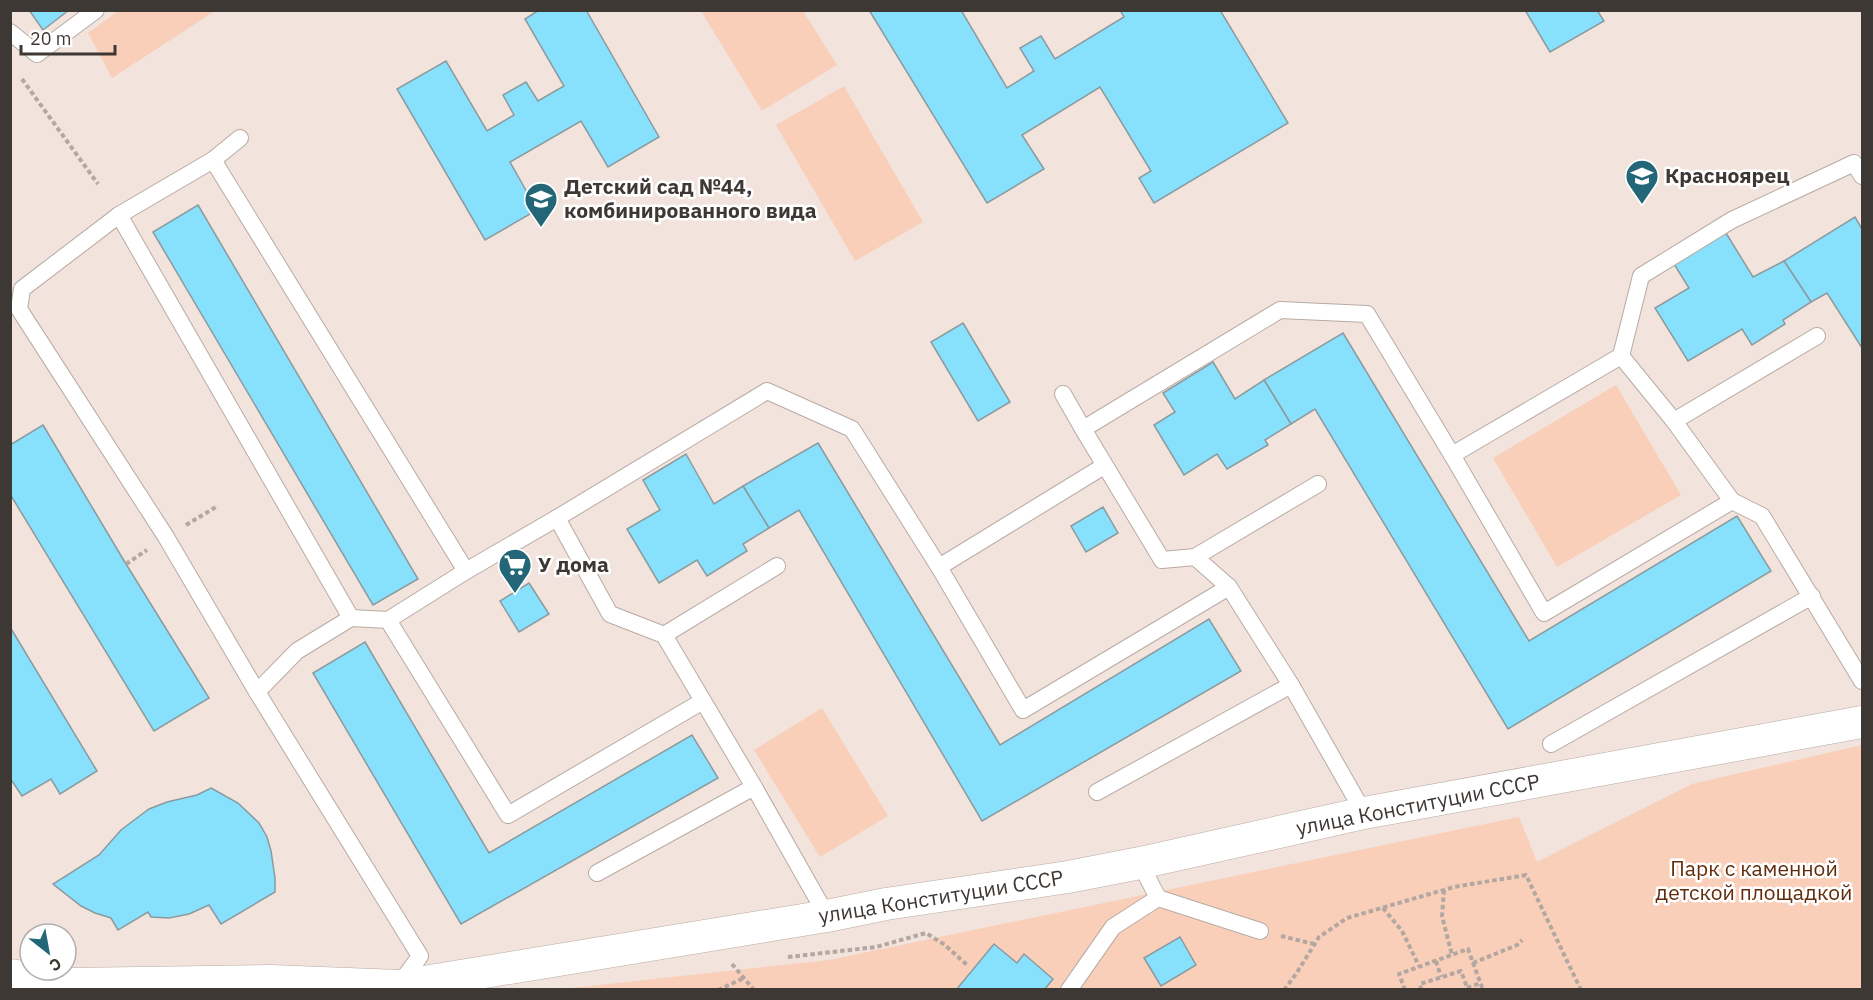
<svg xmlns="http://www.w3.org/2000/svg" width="1873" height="1000" font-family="'IBM Plex Sans',sans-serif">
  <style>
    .park { fill: #f9cfba }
    .building { fill: #88e1fc; stroke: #8b9a9f; stroke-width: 1.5 }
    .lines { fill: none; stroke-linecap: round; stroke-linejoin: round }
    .service-casing { stroke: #b8aba4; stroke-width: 18 }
    .minor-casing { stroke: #b8aba4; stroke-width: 33 }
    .path { stroke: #b3a7a1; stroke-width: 4; stroke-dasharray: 4.5 3; stroke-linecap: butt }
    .service { stroke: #fff; stroke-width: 16 }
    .minor { stroke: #fff; stroke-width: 32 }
    .labels { text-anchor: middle; stroke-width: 5; stroke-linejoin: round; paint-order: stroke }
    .poi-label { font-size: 21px; font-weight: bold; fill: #3e3835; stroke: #fff; text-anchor: start }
    .street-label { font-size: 21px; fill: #3e3835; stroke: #fff }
    .park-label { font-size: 21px; fill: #602c09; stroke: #fff }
  </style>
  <rect width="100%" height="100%" fill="#f2e3dc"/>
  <g class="park">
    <polygon points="118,11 118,10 215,11 112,78 88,33"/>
    <polygon points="701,11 803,11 837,65 762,111"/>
    <polygon points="844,86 923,222 855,261 776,125"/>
    <polygon points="1616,385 1681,495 1557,567 1493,458"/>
    <polygon points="822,708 888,816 820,857 754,750"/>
    <polygon points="1862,745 1862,989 553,990 829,960 1519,817 1537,862 1692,784"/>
  </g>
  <g class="building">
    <polygon points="29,10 69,10 43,30"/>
    <polygon points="539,10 586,10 659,137 608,167 581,121 510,162 537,210 485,240 397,89 446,61 487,131 514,115 503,95 526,82 538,101 564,86 525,19"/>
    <polygon points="869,10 961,10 1007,88 1034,71 1020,48 1041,36 1055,59 1124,17 1120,10 1220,10 1288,123 1154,203 1139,178 1151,171 1100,87 1022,135 1044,169 987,203"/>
    <polygon points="1525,10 1597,10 1604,21 1550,52"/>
    <polygon points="198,205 418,579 373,605 153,232"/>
    <polygon points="1855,217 1862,229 1862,348 1827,293 1811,302 1784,261"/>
    <polygon points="1726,233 1753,277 1784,261 1811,302 1783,320 1785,324 1752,345 1742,329 1688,361 1655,308 1689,288 1674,264"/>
    <polygon points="963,323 1010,402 978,421 931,342"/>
    <polygon points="1343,333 1529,641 1737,516 1771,571 1508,729 1315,409 1291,424 1264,380"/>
    <polygon points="1213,362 1235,399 1264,380 1291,424 1265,440 1268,445 1227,469 1217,454 1184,475 1154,425 1175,412 1163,393"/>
    <polygon points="43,425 126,564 209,698 154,731 10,494 10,445"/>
    <polygon points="818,443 1000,745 1209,619 1241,671 982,821 799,510 769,528 743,486"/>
    <polygon points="686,454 714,504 743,486 769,528 743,544 747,551 707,576 697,560 659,583 627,529 660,510 643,480"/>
    <polygon points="1103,507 1118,533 1086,552 1071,526"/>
    <polygon points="529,583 549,614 519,632 500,601"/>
    <polygon points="10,627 97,771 60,794 51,779 22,796 10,778"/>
    <polygon points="365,642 489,853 692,735 718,778 461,924 313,673"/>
    <polygon points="211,788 238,803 259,823 267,837 271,851 275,878 275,892 221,924 209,905 189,914 169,918 151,917 148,912 118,930 111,918 95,913 81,906 53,884 99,855 121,830 149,809 167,802 197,795"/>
    <polygon points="1180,937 1196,965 1161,986 1144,958"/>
    <polygon points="994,944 1017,963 1024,954 1053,979 1044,990 956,990"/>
  </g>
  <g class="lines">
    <defs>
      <g id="service">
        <polyline points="10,32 37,54 96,10"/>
        <polyline points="213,160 240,138"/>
        <polyline points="1862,176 1854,163 1732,220 1641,276 1621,356 1674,421 1732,501 1762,516 1862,681"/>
        <polyline points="119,215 351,618"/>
        <polyline points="1063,394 1083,429"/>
        <polyline points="1674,421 1817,336"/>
        <polyline points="1452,455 1544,613 1732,501"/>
        <polyline points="1195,557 1318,484"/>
        <polyline points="939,567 1104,466"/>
        <polyline points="466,571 388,620 508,815 703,701"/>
        <polyline points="388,620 351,618 297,651 257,692 420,956 399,985"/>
        <polyline points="664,635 777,566"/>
        <polyline points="257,692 166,537 19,309 22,289 119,215 213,160 466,571 557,518"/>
        <polyline points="1551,744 1812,596"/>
        <polyline points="1097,792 1291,685"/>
        <polyline points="1364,813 1291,685 1229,587 1195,557 1162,560 1083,429 1280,310 1367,314 1452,455 1621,356"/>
        <polyline points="1140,863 1158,898 1260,931"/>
        <polyline points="597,873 754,787"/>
        <polyline points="827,916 754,787 664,635 610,614 557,518 767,391 852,429 939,567 1023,710 1229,587"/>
        <polyline points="1069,990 1113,927 1158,898"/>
      </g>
      <polyline id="minor" points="10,975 70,984 271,981 399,986 827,916 886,904 1068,877 1140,863 1364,813 1862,722"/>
    </defs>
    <use href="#service" class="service-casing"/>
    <use href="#minor" class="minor-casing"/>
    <g class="path">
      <polyline points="22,79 98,184"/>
      <polyline points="186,525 216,507"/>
      <polyline points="126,564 147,550"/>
      <polyline points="1444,890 1442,916 1452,955"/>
      <polyline points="1383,908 1402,931 1419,966"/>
      <polyline points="1281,936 1314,944"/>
      <polyline points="788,957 876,947 926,933 945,945 967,965"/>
      <polyline points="1436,961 1441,977"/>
      <polyline points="1473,963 1517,945 1522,940"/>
      <polyline points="732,964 754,990"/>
      <polyline points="1467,988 1481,983"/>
      <polyline points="718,990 744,978"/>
      <polyline points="1284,990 1296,974 1319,937 1347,918 1454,887 1526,875 1581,990"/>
      <polyline points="1405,990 1399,974 1468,949 1483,990"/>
      <polyline points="1421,990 1420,984 1461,971 1468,990"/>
    </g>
    <use href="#service" class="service"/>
    <use href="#minor" class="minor"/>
  </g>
  <defs>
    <symbol id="school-pin" viewBox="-11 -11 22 30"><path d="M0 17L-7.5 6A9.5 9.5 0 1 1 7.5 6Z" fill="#236678" stroke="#fff"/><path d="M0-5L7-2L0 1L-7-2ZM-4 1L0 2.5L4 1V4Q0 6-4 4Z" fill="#fff"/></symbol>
    <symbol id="supermarket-pin" viewBox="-11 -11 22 30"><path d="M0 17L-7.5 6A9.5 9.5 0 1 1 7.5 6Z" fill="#236678" stroke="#fff"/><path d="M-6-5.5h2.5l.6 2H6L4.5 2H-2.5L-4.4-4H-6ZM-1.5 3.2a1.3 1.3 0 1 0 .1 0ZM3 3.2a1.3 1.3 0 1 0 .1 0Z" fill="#fff"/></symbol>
  </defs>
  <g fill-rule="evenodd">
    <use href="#school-pin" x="1623" y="157" width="38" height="52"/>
    <use href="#school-pin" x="522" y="180" width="38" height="52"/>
    <use href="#supermarket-pin" x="496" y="546" width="38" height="52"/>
  </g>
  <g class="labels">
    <g class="poi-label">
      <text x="1665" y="183">Красноярец</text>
      <text x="564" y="194">Детский сад №44,<tspan x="564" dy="24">комбинированного вида</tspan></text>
      <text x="538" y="572">У дома</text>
    </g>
    <g class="street-label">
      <text transform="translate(1418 805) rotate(-11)" y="7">улица Конституции СССР</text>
      <text transform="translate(941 897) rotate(-9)" y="7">улица Конституции СССР</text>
    </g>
    <g class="park-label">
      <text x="1754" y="876">Парк с каменной<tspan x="1754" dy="24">детской площадкой</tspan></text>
    </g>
  </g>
  <rect width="1873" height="1000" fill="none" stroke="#3e3835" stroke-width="24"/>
  <g transform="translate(48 952) rotate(149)"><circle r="28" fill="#ffffff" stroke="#b2afae" stroke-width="1.5"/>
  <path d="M0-4.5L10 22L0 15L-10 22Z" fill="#236678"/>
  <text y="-9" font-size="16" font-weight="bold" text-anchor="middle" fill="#3e3835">С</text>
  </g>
  <path d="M21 45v9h94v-9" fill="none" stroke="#3e3835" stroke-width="3"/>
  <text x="30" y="45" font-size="18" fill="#3e3835" stroke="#ffffff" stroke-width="4.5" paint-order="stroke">20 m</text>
</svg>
